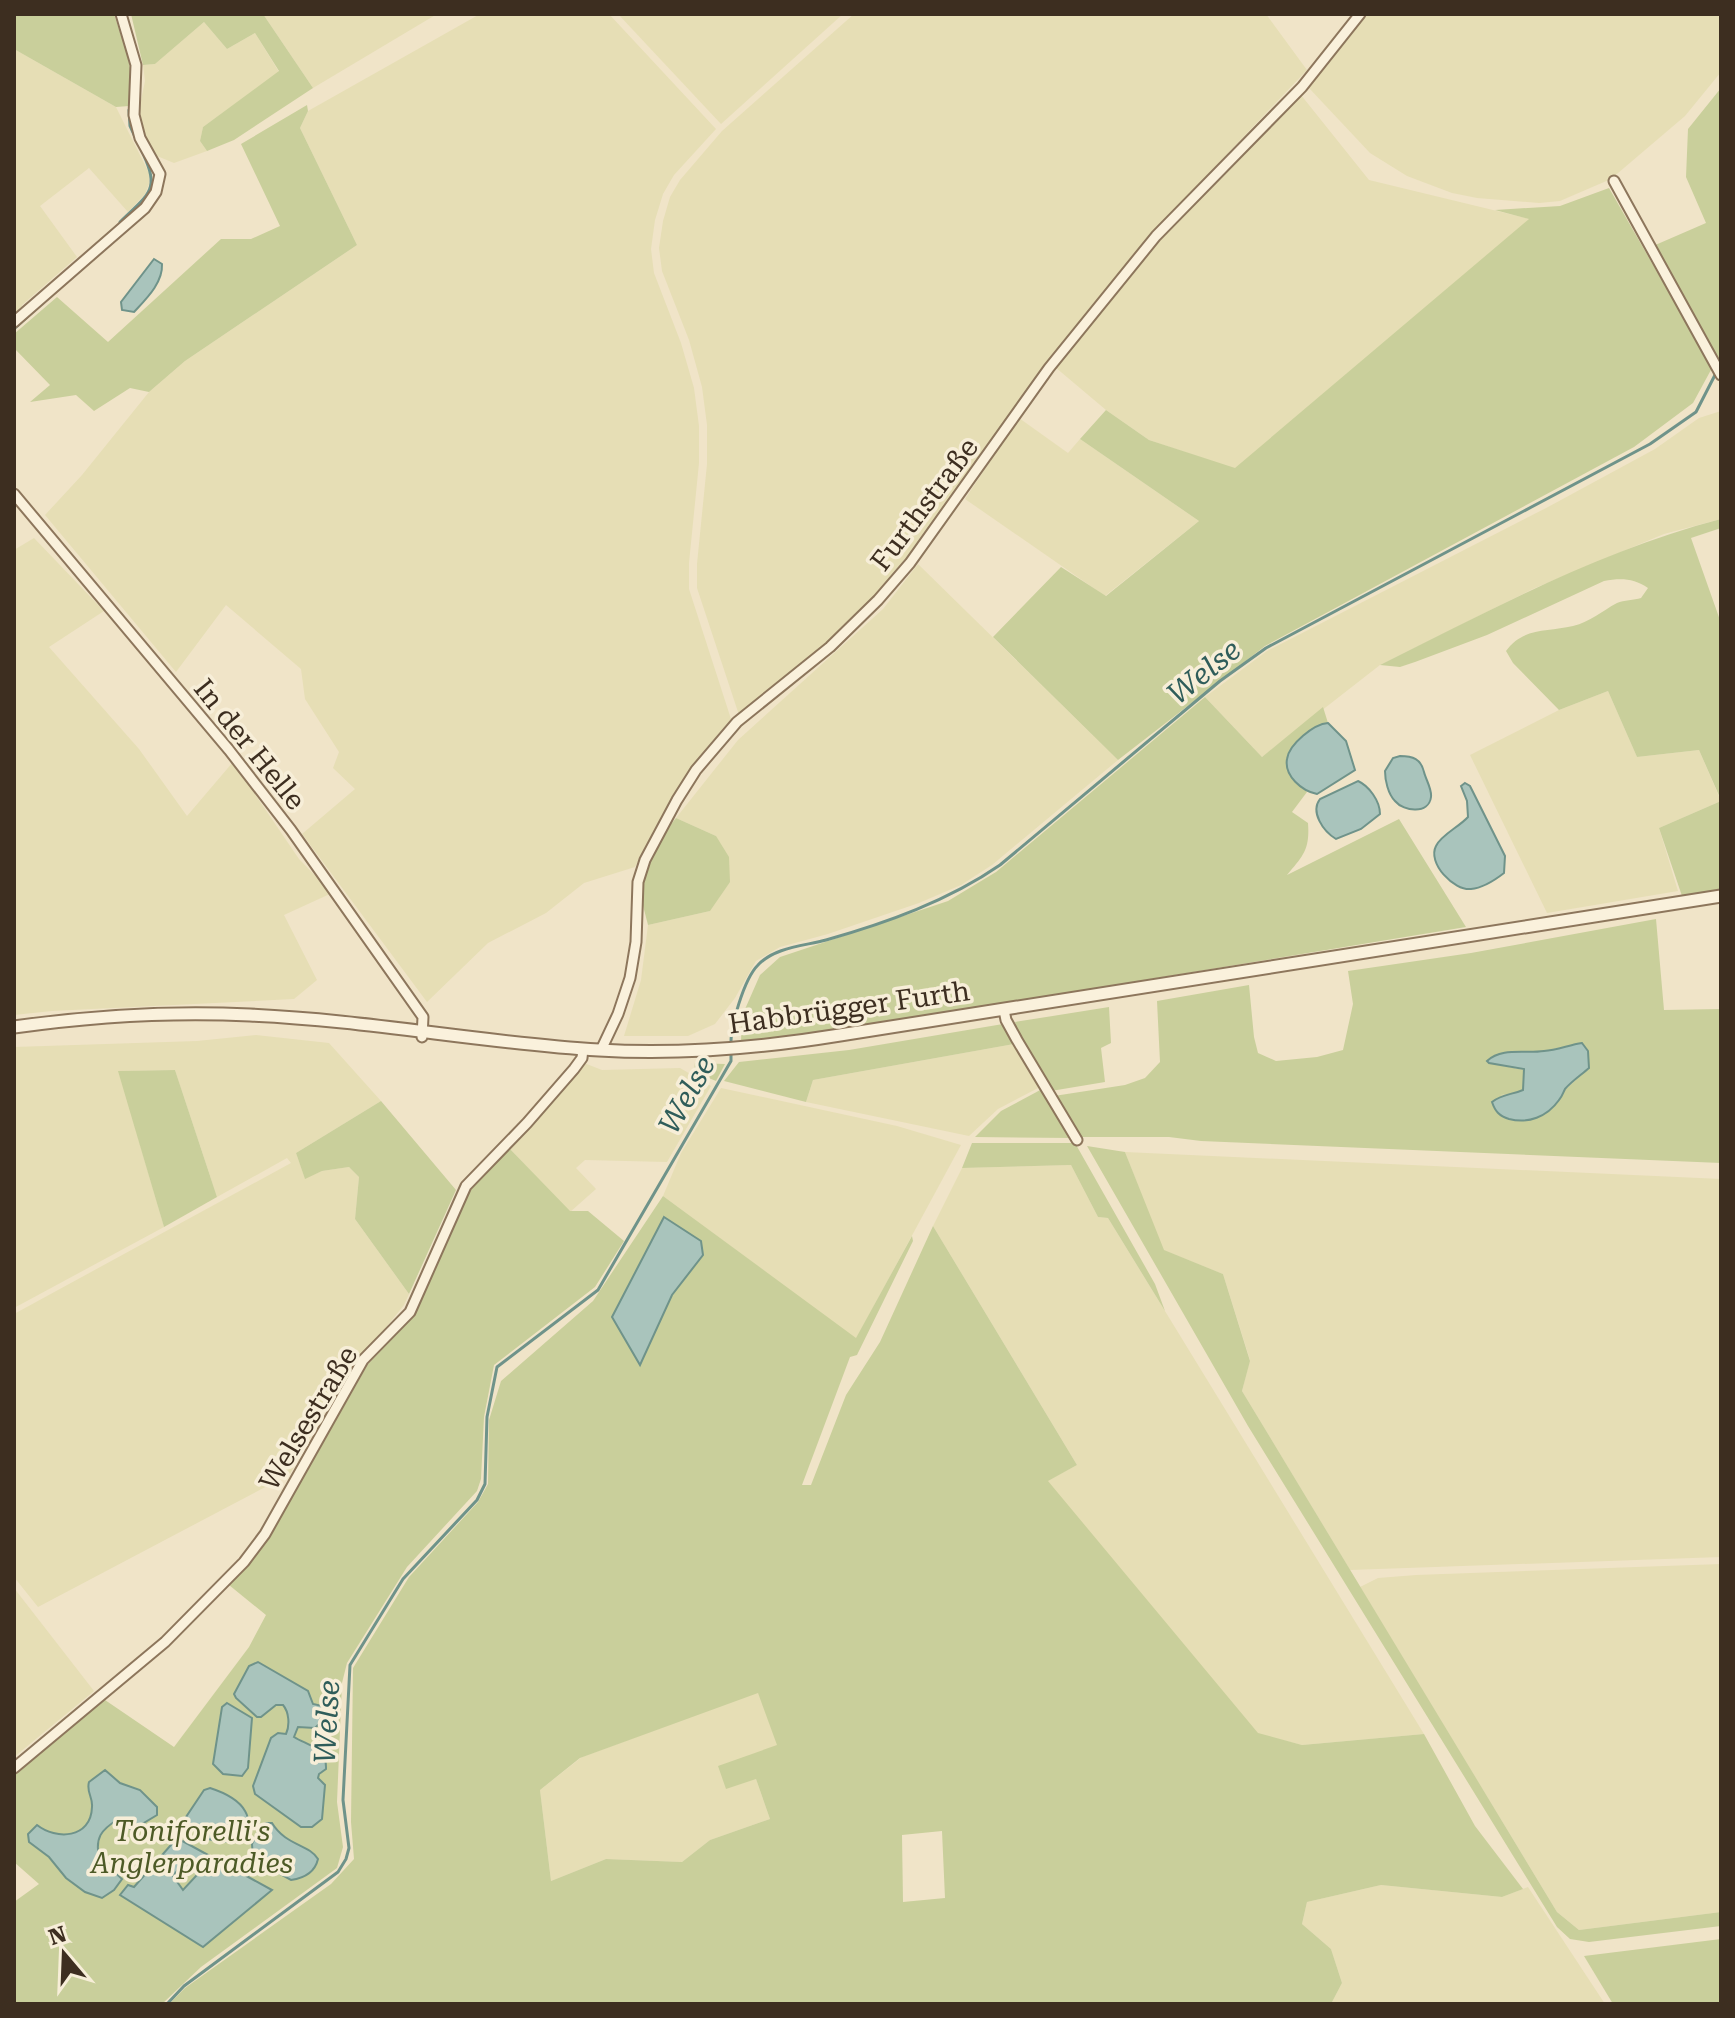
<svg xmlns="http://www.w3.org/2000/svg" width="1735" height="2018" font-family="'Roboto Serif',serif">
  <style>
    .farmland { fill: #e6deb5 }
    .green { fill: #c9cf9b; fill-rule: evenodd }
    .water { fill: #a9c4bc; stroke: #6f938a; stroke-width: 2; fill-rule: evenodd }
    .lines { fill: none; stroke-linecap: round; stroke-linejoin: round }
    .stream { stroke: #6f938a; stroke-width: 3 }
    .minor-casing { stroke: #8d765c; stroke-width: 13 }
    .tertiary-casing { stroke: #8d765c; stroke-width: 15 }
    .minor { stroke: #faf1dc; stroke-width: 9 }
    .tertiary { stroke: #faf1dc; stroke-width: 11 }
    .labels { text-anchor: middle; stroke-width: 7; stroke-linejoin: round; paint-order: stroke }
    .street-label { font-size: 28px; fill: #3d2e20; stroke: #f7eed8 }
    .park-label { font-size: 28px; font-style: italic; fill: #4d5a26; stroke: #f7eed8 }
    .water-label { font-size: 30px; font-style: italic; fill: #2f5d5a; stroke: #f7eed8 }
  </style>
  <rect width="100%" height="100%" fill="#f0e4c8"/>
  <g class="farmland">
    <polygon points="263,14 437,14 313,88"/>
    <polygon points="480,14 609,14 716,129 674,175 663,194 655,220 651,249 654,273 681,343 694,388 699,426 699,463 689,563 689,589 731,719 699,757 673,795 635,867 584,883 546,913 488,943 427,1002 302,834 355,789 333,768 339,752 305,699 301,669 226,605 176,672 45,515 82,475 149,392 185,361 357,245 300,128 308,111"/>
    <polygon points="618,14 843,14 721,124"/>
    <polygon points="854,14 1266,14 1307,70 1153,232 1031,384 918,545 887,584 826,644 739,715 697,588 697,564 707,464 707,425 702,387 689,340 662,271 659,248 663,221 670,197 680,180 722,131"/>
    <polygon points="1365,14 1721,14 1721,72 1685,116 1611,179 1560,201 1539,203 1477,198 1452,193 1407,176 1370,153 1309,88"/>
    <polygon points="204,22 227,49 255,33 279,72 203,127 200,141 207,151 174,163 157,156 143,135 138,115 145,81 143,65 155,64"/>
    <polygon points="14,49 116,107 149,173 149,184 145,194 128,212 89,168 40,206 77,257 22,305 22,315 14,323"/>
    <polygon points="1301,95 1369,180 1530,219 1235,469 1149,440 1106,410 1055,367 1158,239"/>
    <polygon points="1721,411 1721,519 1664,534 1535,588 1380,665 1262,757 1205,697 1267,651 1548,507 1655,449 1699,418"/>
    <polygon points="1019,418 1068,453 1080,439 1199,521 1105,596 965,499"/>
    <polygon points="34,538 104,611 49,647 139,749 187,816 233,762 299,859 332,893 284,915 317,980 294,999 52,1011 14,1015 14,550"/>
    <polygon points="918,564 1118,760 992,865 961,885 919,903 828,934 780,947 756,961 735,998 715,1024 688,1036 624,1036 641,980 648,925 710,911 716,836 676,818 738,740 883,609"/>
    <polygon points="1608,691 1637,757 1699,750 1721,801 1659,828 1678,891 1547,913 1470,755 1559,710"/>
    <polygon points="256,1035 329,1043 381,1101 296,1153 305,1178 322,1171 349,1167 359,1177 355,1219 409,1294 404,1305 334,1392 290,1474 38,1607 14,1577 14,1314 291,1163 287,1158 217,1197 175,1070 119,1071 164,1227 14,1308 14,1047 197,1041"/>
    <polygon points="1014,1044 1042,1086 998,1109 969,1136 806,1102 813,1080"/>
    <polygon points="584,1063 602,1070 680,1068 711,1086 667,1162 585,1160 576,1168 596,1189 570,1212 510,1149"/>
    <polygon points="721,1088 897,1126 961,1145 856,1339 663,1196 681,1153"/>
    <polygon points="1125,1152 1721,1179 1721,1557 1350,1570 1242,1391 1250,1360 1223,1274 1163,1250"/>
    <polygon points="1071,1165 1098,1217 1108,1218 1424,1734 1302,1745 1258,1734 1047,1481 1077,1465 933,1226 962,1168"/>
    <polygon points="1721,1564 1721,1912 1579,1930 1557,1912 1360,1587 1378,1578 1416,1575"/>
    <polygon points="14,1588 94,1691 14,1757"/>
    <polygon points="758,1692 778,1745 756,1779 770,1819 710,1840 682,1862 606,1859 551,1881 540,1790 582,1757"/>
    <polygon points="1381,1885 1502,1897 1528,1887 1605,2004 1331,2004 1342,1983 1331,1949 1302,1924 1307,1902"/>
  </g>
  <g class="green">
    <path d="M14,14H114C123,43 138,75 129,106L116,107L14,49Z"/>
    <polygon points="131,14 263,14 313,88 234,140 207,151 200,141 203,127 279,71 255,33 227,49 204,22 155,64 143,65"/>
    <polygon points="1721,88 1721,355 1718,364 1653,246 1706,223 1686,177 1688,129"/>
    <polygon points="307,105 308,111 300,128 357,245 185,361 149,392 130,388 94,411 76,395 30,402 50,385 14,348 14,334 57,297 108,342 221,239 251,239 280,226 241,144"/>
    <polygon points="1609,188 1712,368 1693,403 1634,447 1265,646 1118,760 993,637 1061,567 1106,596 1199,521 1080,439 1106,410 1149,440 1235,468 1529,219 1495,210 1560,206"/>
    <path d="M1721,519V528L1691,538L1721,623V800L1699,750L1637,757L1608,691L1559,710L1513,663L1506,651C1523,627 1548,632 1573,626C1590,622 1602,611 1617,603C1624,600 1634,600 1641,598L1648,588C1634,578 1620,578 1604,581L1487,635L1415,662L1400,667L1380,665C1491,610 1601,550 1721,519Z"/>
    <path d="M1205,697L1262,757L1323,707L1328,723L1311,730L1290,751V776L1307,792L1292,812L1308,823C1310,850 1303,856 1287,875L1399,819L1466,927L799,1037L741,1041L742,1016L760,975L780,957L948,901L996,872Z"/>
    <polygon points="1721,801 1721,889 1682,896 1659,828"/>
    <polygon points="676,818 716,836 729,857 730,882 710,911 648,925 639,890 648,853"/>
    <path d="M1656,919L1664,1010L1721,1009V1163L1201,1141L1169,1137H1078L1054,1096L1125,1085L1145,1078L1160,1062L1157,1001L1249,985L1254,1037L1258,1053L1276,1061L1317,1057L1343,1050L1353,1004L1348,971L1471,953ZM1582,1043V1074L1564,1091L1559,1101L1500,1095L1513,1094L1523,1090L1524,1070L1489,1063Z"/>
    <polygon points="1109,1007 1111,1043 1101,1048 1105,1082 1051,1091 1019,1038 1015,1022"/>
    <polygon points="1003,1024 1014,1044 813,1080 806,1102 724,1081 739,1062 849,1050"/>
    <polygon points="695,1063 725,1064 716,1081 694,1072"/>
    <polygon points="175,1070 217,1197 164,1227 118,1071"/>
    <polygon points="1044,1088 1073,1138 975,1137 1001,1111"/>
    <polygon points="381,1101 456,1190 409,1294 355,1219 359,1177 349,1167 322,1171 305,1179 296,1153"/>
    <polygon points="972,1143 1075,1143 1155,1284 1165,1311 1108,1218 1098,1217 1071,1165 962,1168"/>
    <polygon points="1087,1146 1125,1152 1164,1250 1223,1274 1250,1361 1242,1391 1557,1912 1579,1930 1721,1912 1721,1926 1589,1942 1570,1939 1557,1927 1248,1426"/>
    <polygon points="510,1149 570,1211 588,1211 624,1241 595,1287 494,1365 484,1417 481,1479 477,1491 407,1567 347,1663 342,1683 337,1802 343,1847 337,1868 201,1967 162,2004 14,2004 14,1902 39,1884 14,1862 14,1772 105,1700 174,1747 249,1647 266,1615 229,1585 269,1538 368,1364 413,1317 469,1185"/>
    <path d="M663,1196L856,1338L912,1236L913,1241L857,1355L850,1357L802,1485H811L846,1395L880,1342L933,1226L1077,1465L1048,1481L1258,1733L1302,1745L1424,1734L1475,1826L1523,1889L1502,1897L1381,1885L1307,1902L1302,1924L1331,1949L1342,1983L1331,2004H169L185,1988L331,1884L354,1859L351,1822L353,1668L409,1577L478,1502L488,1484L489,1420L501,1381L593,1301ZM703,1255L672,1295L639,1364L613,1317ZM758,1693L777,1745L718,1766L726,1789L756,1779L770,1819L710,1840L682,1862L606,1859L551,1881L540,1790L580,1758ZM942,1831L945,1898L903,1902L902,1835Z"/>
    <polygon points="1721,1939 1721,2004 1613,2004 1584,1956"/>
  </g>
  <g class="water">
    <path d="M154,259L162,264C163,283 146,299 134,312L122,310L121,302Z"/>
    <path d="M1328,723L1346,741L1355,770L1317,794C1302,791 1284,776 1287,759C1289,744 1314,724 1328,723Z"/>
    <path d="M1400,756C1413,756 1421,759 1424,772C1426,780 1432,789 1431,797C1429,814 1404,812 1395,801C1388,794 1385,780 1385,771L1393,758Z"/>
    <path d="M1358,781C1369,786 1380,801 1380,814L1361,829L1336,839C1323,831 1310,812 1320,799Z"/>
    <path d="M1465,783L1470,786L1505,856L1504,873C1495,880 1483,888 1471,889C1454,891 1427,863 1436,846C1441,835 1459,827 1468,817L1467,801L1461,786Z"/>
    <path d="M1582,1043L1588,1051L1589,1068C1581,1075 1572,1081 1565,1089C1563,1093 1562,1097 1559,1100C1547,1117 1528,1124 1509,1119C1499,1116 1495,1111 1492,1102C1502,1094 1511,1095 1523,1090L1524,1069L1489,1063L1487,1061C1502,1047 1525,1054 1544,1051C1557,1050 1569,1045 1582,1043Z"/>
    <polygon points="664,1217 701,1241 703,1255 672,1295 640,1365 612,1317"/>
    <path d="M258,1662L308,1691L313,1704L327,1707L325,1718L315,1728L298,1727L294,1737C309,1746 327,1748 326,1769L319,1774L318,1778L325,1785L322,1819L312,1827H301L255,1794L253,1786L271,1738L278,1733L286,1734C290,1725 289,1712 283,1705H276L261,1717H257L236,1698L234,1694L249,1666Z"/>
    <polygon points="227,1703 252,1718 248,1768 242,1776 223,1774 213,1764 222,1707"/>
    <path d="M105,1770L120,1783L140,1790L157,1807V1815L132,1830L117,1820C101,1830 95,1838 99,1857L122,1879L114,1890L102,1898L85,1892L66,1878L49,1857L29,1842L28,1834L37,1825C56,1840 91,1839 92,1807C93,1797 86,1792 89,1782Z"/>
    <path d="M210,1788C288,1813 229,1874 184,1820L204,1790Z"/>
    <path d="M267,1823H272C286,1846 309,1844 318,1859C315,1872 305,1878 291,1880L253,1859L252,1844L261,1825Z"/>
    <path d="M177,1838L272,1890L203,1947L120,1895L128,1885L134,1887ZM186,1860L197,1875L183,1890L173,1876Z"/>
  </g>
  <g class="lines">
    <g class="stream">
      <polyline points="129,110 130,126 135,137"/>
      <path d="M120,222C151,192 161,190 140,147"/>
      <polyline points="14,329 38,307"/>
      <path d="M731,1046C730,1027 744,979 758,965C775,947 804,946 826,940C886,923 948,901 1000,865L1220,681L1266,648L1650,444L1696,412L1716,373"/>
      <polyline points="167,2004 184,1986 338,1872 346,1859 349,1848 343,1800 350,1665 403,1579 477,1500 485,1484 487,1417 497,1367 598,1290 731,1061 731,1053"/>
    </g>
    <defs>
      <g id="minor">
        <polyline points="1614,181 1721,375"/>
        <polyline points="14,322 145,208 156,192 160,174 140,138 134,115 136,65 121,14"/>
        <polyline points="14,494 229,750 291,830 423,1017 422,1037"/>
        <polyline points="1004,1010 1006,1020 1017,1040 1077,1140"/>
        <polyline points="601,1050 618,1014 630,978 636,942 638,882 645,860 677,800 696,770 737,722 830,647 878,600 910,563 1049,368 1156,236 1302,87 1360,14"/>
        <polyline points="14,1768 165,1642 244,1562 265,1534 363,1360 410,1312 466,1186 527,1123 574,1069 582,1058 583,1049"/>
      </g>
      <path id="tertiary" d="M14,1027C92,1016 171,1011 250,1015C367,1020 482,1043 599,1050C680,1055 760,1048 840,1035L1721,896"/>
    </defs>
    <use href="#minor" class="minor-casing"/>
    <use href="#tertiary" class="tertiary-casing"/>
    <use href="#minor" class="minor"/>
    <use href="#tertiary" class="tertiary"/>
  </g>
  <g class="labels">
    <g class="street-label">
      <text transform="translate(924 504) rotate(-53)" y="10">Furthstraße</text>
      <text transform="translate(250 744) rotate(51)" y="10">In der Helle</text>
      <text transform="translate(849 1007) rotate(-8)" y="10">Habbrügger Furth</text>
      <text transform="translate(308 1418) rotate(-59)" y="10">Welsestraße</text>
    </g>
    <g class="park-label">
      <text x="192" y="1841">Toniforelli's<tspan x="192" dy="32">Anglerparadies</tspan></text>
    </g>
    <g class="water-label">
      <text transform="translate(1204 672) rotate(-39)" y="10">Welse</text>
      <text transform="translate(687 1095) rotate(-61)" y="10">Welse</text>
      <text transform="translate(327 1722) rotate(-87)" y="10">Welse</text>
    </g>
  </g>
  <rect width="1735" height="2018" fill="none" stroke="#3d2e20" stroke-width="32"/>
  <g transform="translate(64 1954) rotate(341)" stroke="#f7eed8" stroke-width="6" paint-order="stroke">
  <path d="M0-6L14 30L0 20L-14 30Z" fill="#3d2e20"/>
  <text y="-12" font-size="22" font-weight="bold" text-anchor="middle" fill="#3d2e20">N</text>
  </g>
</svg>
